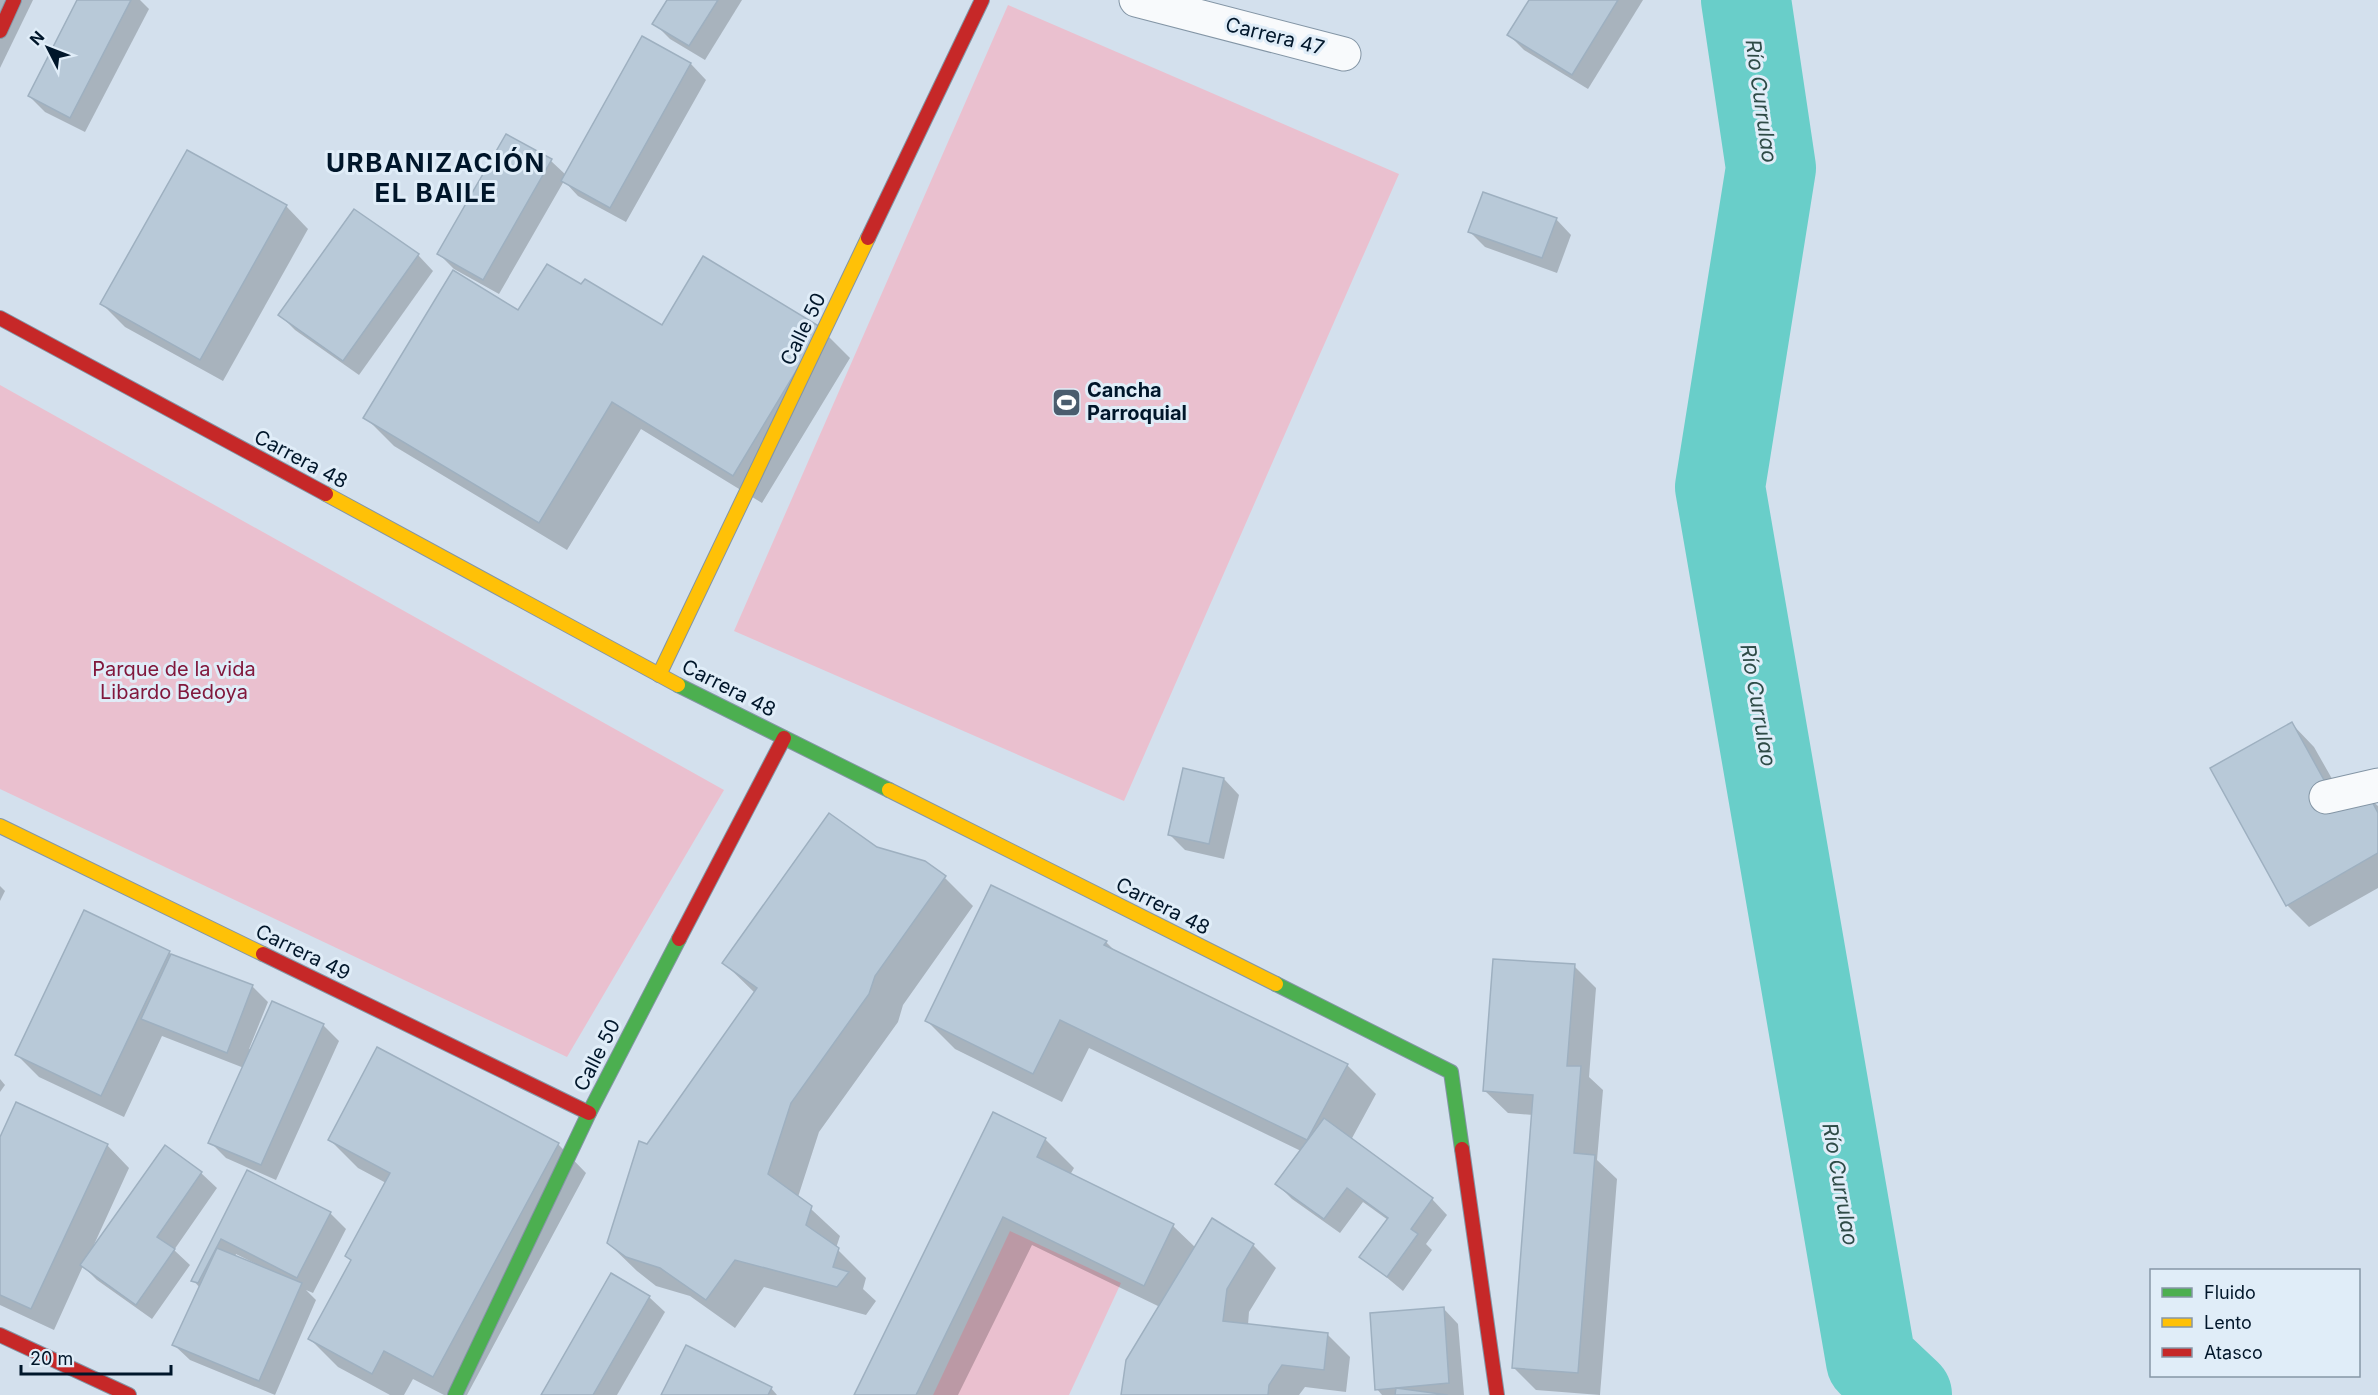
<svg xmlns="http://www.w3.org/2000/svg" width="2378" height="1395" font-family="Inter,sans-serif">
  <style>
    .green { fill: #eac0cf }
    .shadow { fill: #0003; fill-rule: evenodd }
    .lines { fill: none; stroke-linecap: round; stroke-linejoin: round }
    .river { stroke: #69cec9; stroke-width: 90 }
    .building { fill: #b8c9d8; stroke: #9eb0c0; stroke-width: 1.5 }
    .street-casing { stroke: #8395a5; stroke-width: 35 }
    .fast-casing { stroke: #8395a5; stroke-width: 16 }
    .slow-casing { stroke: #8395a5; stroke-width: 16 }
    .jam-casing { stroke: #8395a5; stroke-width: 16 }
    .street { stroke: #f8fafc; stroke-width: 33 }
    .fast { stroke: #4caf50; stroke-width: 14 }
    .slow { stroke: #ffc107; stroke-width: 14 }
    .jam { stroke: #c62828; stroke-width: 14 }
    .labels { text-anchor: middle; stroke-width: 6; stroke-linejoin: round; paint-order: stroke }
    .street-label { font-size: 20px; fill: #00162a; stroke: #e0edf8 }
    .poi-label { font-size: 20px; font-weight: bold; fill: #00162a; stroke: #e0edf8; text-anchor: start }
    .park-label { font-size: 20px; fill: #81183c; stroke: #e0edf8 }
    .water-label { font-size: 21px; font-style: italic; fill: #2e4b47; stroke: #e0edf8 }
    .district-label { font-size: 26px; font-weight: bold; letter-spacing: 1.5px; fill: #00162a; stroke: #e0edf8 }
  </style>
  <rect width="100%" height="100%" fill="#d3e0ed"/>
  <g class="green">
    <polygon points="1008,5 1399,174 1124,801 734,631"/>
    <polygon points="0,385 724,790 567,1057 0,789"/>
    <polygon points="1010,1231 1121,1283 1069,1395 933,1395"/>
  </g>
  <g class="shadow">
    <polygon points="0,0 33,0 0,68"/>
    <polygon points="79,0 140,0 149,9 85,132 45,112 29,96"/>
    <polygon points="669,0 742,0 705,60 670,39 654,23"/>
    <polygon points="1531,0 1643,0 1588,89 1524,50 1509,35"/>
    <polygon points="643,38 691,64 706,80 626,222 578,196 564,181 499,294 454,269 439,254 507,136 551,161 566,175"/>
    <polygon points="286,206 308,229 223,381 125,327 102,304"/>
    <polygon points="354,211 418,255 433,271 359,375 295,330 280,315"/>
    <polygon points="1556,219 1571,235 1557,273 1485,247 1470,232"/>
    <polygon points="581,286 662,327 821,329 850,358 762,503 641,429 567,550 394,446 365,417 519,312"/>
    <polygon points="2292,724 2314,747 2348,807 2367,796 2378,806 2378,888 2309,927 2287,905"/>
    <polygon points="1224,779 1239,795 1224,859 1185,850 1169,834"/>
    <polygon points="876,848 924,862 945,878 973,906 903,1005 898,1022 819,1132 798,1197 840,1236 836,1248 866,1278 863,1289 876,1301 866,1315 764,1287 735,1328 690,1296 656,1286 637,1271 608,1243 648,1146 755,993 724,963"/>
    <polygon points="0,886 5,891 0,901"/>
    <polygon points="1106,942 1115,951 1347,1065 1376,1094 1351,1140 1432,1199 1447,1215 1426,1244 1432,1250 1403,1291 1361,1256 1388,1220 1363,1202 1340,1233 1292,1199 1277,1184 1301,1151 1089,1048 1062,1102 955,1049 927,1021"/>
    <polygon points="169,952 173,957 252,986 268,1002 249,1049 323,1025 339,1041 276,1180 226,1158 210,1142 244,1068 162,1036 124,1117 39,1077 17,1055"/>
    <polygon points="1574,966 1596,988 1589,1077 1603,1090 1597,1160 1617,1179 1600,1395 1536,1390 1514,1368 1533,1115 1508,1113 1485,1091"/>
    <polygon points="0,1079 5,1085 0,1092"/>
    <polygon points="1045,1139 1074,1168 1070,1175 1173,1226 1196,1248 1212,1220 1253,1245 1276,1268 1249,1312 1248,1325 1328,1335 1350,1357 1346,1392 1305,1387 1299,1395 1123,1395 1160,1307 1032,1245 958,1395 856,1395"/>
    <polygon points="0,1140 107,1145 129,1168 92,1249 201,1173 217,1188 174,1250 190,1265 152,1319 97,1280 83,1266 54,1330 0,1305"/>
    <polygon points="330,1140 558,1144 586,1173 467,1395 444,1395 413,1379 404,1395 390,1395 338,1367 310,1339 352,1261 347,1256 386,1183 358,1168"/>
    <path d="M248,1172L330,1213L346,1229L313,1293L306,1290L316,1300L275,1395L190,1360L174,1345L200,1288L193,1280ZM236,1254L254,1263L253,1265L235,1257Z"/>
    <polygon points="649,1297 665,1312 617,1395 543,1395"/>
    <polygon points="1443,1308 1458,1324 1464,1395 1382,1395 1377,1389"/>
    <polygon points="771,1388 777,1395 662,1395"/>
  </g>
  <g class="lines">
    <polyline class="river" points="1746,0 1771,168 1720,487 1871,1361 1907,1395"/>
  </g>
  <g class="building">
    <polygon points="77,0 131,0 70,118 28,96"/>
    <polygon points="667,0 718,0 689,46 652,24"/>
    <polygon points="1529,0 1618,0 1572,75 1507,35"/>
    <polygon points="642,36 691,63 610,208 561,181"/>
    <polygon points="506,134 552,159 483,280 437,254"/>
    <polygon points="187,150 287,205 200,360 100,304"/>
    <polygon points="1483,192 1557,218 1542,258 1468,232"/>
    <polygon points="354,209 419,254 343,361 278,315"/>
    <polygon points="703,256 822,328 733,476 612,402 539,523 363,418 453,270 518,310 547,264 581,284 585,279 662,325"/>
    <polygon points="2292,722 2340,809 2368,794 2378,813 2378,853 2286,906 2210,768"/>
    <polygon points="1183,768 1224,778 1209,844 1168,835"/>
    <polygon points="829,813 877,847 925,861 946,876 875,976 869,994 791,1103 768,1174 812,1206 806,1225 839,1248 833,1267 849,1272 837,1287 735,1260 706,1300 660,1268 626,1257 607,1243 639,1141 647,1144 757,988 722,963"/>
    <polygon points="991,885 1107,941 1104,945 1348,1064 1307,1140 1060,1020 1033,1074 925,1021"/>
    <polygon points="84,910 170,951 101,1096 15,1055"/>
    <polygon points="171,954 253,985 227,1053 141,1019"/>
    <polygon points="1493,959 1575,964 1567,1066 1581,1066 1574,1153 1595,1155 1578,1373 1512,1368 1533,1095 1483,1091"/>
    <polygon points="272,1001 324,1024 261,1165 208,1143"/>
    <polygon points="377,1047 559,1143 433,1377 384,1351 372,1374 308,1339 351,1260 345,1256 390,1173 328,1140"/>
    <polygon points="16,1102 108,1144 31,1309 0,1295 0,1137"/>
    <polygon points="993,1112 1046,1138 1037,1157 1174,1224 1144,1286 1003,1217 916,1395 854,1395"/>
    <polygon points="1324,1118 1433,1198 1411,1229 1418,1234 1387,1277 1359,1257 1388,1218 1347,1188 1324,1219 1275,1184"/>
    <polygon points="165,1145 202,1172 157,1237 175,1249 136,1305 80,1265"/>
    <polygon points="247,1170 331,1212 297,1278 221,1239 198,1283 191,1281"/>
    <polygon points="1212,1218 1254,1244 1227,1289 1223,1321 1328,1333 1324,1370 1282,1365 1269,1385 1268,1395 1121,1395 1126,1360"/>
    <polygon points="217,1248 302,1283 259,1381 172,1345"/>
    <polygon points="611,1273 650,1296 593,1395 541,1395"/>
    <polygon points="1444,1307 1449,1383 1375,1390 1370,1313"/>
    <polygon points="686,1345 772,1387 768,1395 661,1395"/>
    <polygon points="1396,1388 1448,1395 1395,1395"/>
  </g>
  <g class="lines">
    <defs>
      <g id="street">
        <polyline points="1136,0 1344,54"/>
        <polyline points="2326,797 2378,785"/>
      </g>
      <g id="fast">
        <polyline points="678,685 889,790"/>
        <polyline points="1276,984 1451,1072 1462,1149"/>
        <polyline points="455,1395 589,1113 679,939"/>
      </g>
      <g id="slow">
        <polyline points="326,494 678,685"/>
        <polyline points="659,675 868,238"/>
        <polyline points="889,790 1276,984"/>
        <polyline points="0,826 263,954"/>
      </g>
      <g id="jam">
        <polyline points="0,31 14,0"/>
        <polyline points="868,238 982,0"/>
        <polyline points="0,318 326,494"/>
        <polyline points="679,939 784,738"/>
        <polyline points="263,954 589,1113"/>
        <polyline points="1462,1149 1497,1395"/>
        <polyline points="0,1335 129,1395"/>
      </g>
    </defs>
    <use href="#street" class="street-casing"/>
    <use href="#fast" class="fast-casing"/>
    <use href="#slow" class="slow-casing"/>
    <use href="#jam" class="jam-casing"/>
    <use href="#street" class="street"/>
    <use href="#fast" class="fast"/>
    <use href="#slow" class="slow"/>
    <use href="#jam" class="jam"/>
  </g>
  <defs>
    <symbol id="stadium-square" viewBox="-11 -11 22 22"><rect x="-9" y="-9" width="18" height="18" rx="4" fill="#4a5d6e" stroke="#e0edf8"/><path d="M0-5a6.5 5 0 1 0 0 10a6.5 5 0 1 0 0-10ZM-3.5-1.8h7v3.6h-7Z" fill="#fff"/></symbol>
  </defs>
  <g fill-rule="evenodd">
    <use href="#stadium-square" x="1050" y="386" width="33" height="33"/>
  </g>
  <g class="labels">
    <g class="street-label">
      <text transform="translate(1275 36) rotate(14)" y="7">Carrera 47</text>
      <text transform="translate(803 329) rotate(-64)" y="7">Calle 50</text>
      <text transform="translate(301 459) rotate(28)" y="7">Carrera 48</text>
      <text transform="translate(729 688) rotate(27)" y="7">Carrera 48</text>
      <text transform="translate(1163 906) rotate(27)" y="7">Carrera 48</text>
      <text transform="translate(303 952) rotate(26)" y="7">Carrera 49</text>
      <text transform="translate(597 1055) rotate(-63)" y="7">Calle 50</text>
    </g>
    <g class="poi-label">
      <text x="1087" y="397">Cancha<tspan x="1087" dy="23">Parroquial</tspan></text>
    </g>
    <g class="park-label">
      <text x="174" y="676">Parque de la vida<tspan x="174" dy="23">Libardo Bedoya</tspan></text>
    </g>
    <g class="water-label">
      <text transform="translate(1761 101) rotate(82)" y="7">Río Currulao</text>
      <text transform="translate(1758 705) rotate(80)" y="7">Río Currulao</text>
      <text transform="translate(1840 1184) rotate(80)" y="7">Río Currulao</text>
    </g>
    <g class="district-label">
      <text x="436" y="172">URBANIZACIÓN<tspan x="436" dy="30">EL BAILE</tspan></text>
    </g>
  </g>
  <rect x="2150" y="1269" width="210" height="108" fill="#e0edf8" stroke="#8697a6" stroke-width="1.5"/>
  <rect x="2162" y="1288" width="30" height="9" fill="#4caf50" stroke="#8697a6" stroke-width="1.5"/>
  <text x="2204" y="1299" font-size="18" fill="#00162a">Fluido</text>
  <rect x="2162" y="1318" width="30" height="9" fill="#ffc107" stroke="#8697a6" stroke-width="1.5"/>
  <text x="2204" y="1329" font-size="18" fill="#00162a">Lento</text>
  <rect x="2162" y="1348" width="30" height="9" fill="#c62828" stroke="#8697a6" stroke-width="1.5"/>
  <text x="2204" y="1359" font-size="18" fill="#00162a">Atasco</text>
  <g transform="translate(48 48) rotate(312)" stroke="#e0edf8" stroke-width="4.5" paint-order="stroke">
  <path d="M0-4.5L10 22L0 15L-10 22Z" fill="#00162a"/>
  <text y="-9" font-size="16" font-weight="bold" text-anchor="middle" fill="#00162a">N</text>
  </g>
  <path d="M21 1365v9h150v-9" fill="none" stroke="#00162a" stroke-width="3"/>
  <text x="30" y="1365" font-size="18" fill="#00162a" stroke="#e0edf8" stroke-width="4.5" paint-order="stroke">20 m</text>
</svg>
